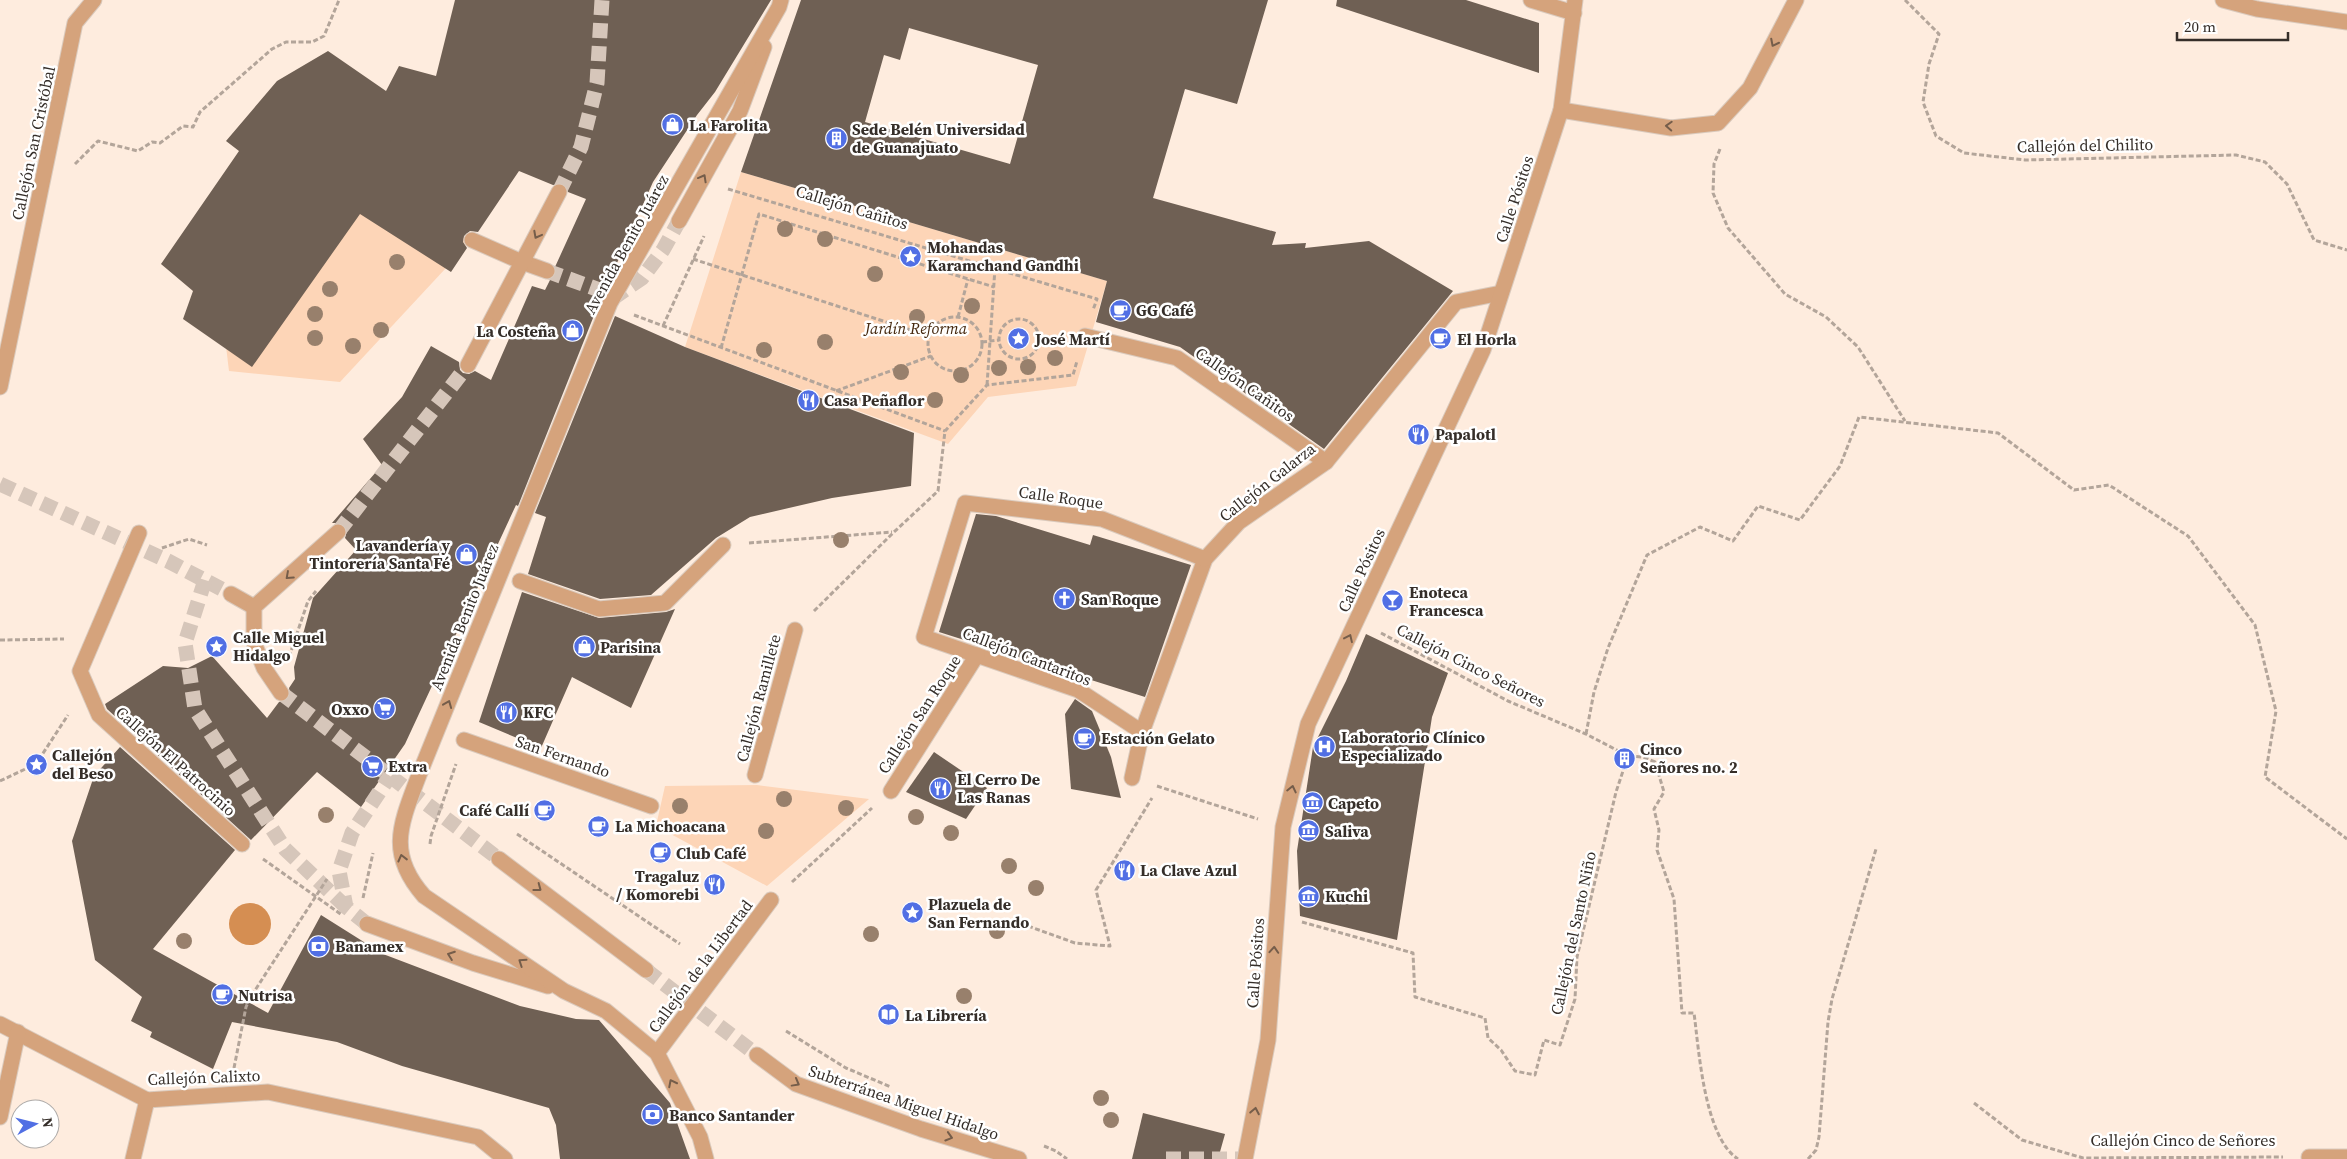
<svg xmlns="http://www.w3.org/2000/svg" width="2347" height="1159" font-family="'Source Serif 4',serif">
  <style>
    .green { fill: #fdd5b7 }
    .water { fill: #d58e52 }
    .building { fill: #6f6054; fill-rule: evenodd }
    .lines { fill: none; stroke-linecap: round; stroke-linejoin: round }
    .street-tunnel { stroke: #d6c6ba; stroke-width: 15; stroke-dasharray: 15 8; stroke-linecap: butt }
    .lane-casing { stroke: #dacabd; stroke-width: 17 }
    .street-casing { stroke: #dacabd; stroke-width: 17 }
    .path { stroke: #b3a59a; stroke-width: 3; stroke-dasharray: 5 2.5; stroke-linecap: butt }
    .lane { stroke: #d5a37c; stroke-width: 15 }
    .street { stroke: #d5a37c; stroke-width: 15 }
    .tree { fill: #98806c }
    .oneway { stroke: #755d4a }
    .labels { text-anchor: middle; stroke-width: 5; stroke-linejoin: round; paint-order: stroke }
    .poi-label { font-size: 16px; font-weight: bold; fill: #352e29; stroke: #fff; text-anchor: start }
    .street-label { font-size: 16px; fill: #352e29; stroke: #fff }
    .park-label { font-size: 16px; font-style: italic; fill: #45280e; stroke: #fff }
  </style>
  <rect width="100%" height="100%" fill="#feecde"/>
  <g class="green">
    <polygon points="741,172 1107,281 1076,386 988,397 948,444 685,347"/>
    <polygon points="380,199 472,240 340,382 229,371 218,281"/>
    <polygon points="757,785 869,799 767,886 656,826 665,786"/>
  </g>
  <circle class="water" cx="250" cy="924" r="21"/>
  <g class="building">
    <polygon points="455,0 771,0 715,92 697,115 653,182 597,308 518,506 516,505 405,744 361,807 317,772 251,840 107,709 105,704 163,666 188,668 212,656 267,718 279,702 287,700 290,693 289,688 295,679 294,667 313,598 356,550 345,538 347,531 345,526 340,523 332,523 382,465 363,439 402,397 431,346 459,362 460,370 463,373 469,374 475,371 491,380 532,286 545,290 550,280 556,275 555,267 586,199 568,192 563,184 553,185 519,171 478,232 470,231 464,236 463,242 467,248 451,272 360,214 252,367 183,319 193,291 161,264 239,151 226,141 277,81 328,51 386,91 399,66 436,76"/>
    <path d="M801,0H1268L1237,104L1185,89L1153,198L1276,232L1272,245L1306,243L1305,248L1369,241L1453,291L1324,449L1180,347L1096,322L1107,281L741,172ZM909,28L1038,65L1010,164L865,122L884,55L900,60Z"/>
    <polygon points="1337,0 1466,0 1539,23 1539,73 1336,6"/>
    <polygon points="615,316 685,347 914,433 911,486 832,498 750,517 716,538 651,595 600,599 528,574 546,517 535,513"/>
    <polygon points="976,514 996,516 1090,545 1093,535 1191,565 1145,697 939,632"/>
    <polygon points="522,592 599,618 666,612 675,609 631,708 572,677 541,748 479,722"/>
    <polygon points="1366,634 1448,673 1432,717 1397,940 1300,916 1297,851 1313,747 1346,681"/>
    <polygon points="1075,699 1092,711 1111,757 1121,798 1071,789 1065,714"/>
    <polygon points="120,747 235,850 153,949 268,1013 321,915 383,954 520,1006 576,1019 599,1020 670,1103 690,1159 560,1159 556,1125 549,1108 402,1066 337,1042 232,1022 213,1069 150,1037 152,1032 131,1021 142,997 95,960 72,841 94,776"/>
    <polygon points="934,752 987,788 966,819 906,792"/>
    <polygon points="1143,1113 1225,1134 1218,1159 1132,1159"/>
  </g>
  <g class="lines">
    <g class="street-tunnel">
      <polyline points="559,192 581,147 597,83 602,0"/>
      <polyline points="547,271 616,296 642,278 663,250 679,221"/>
      <polyline points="0,484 168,561 231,594"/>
      <polyline points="338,532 468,365"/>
      <polyline points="205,580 185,643 195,709 285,849 346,907"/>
      <polyline points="281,693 499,859"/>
      <polyline points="367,924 346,907 339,871 352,833 390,776"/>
      <polyline points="646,970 757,1055"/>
      <polyline points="1166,1159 1248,1159"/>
    </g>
    <defs>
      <polyline id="lane" points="472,240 522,262"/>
      <g id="street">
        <polyline points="1531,0 1574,13"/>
        <polyline points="2223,0 2257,9 2347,22"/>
        <polyline points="1561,110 1671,128 1718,123 1750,88 1796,0"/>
        <polyline points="679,221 740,111 764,47"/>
        <polyline points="522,262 547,271"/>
        <polyline points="1085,336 1177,358 1326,462"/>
        <polyline points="468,365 559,192"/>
        <polyline points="0,387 75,23 94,0"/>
        <polyline points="139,533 80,671 99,715 242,844"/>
        <polyline points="520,581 599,609 665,603 723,545"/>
        <polyline points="231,594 254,607"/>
        <polyline points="281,693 264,668 254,643 254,607 338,532"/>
        <polyline points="1142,732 1205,559 1239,522 1326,462 1456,302 1501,293"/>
        <polyline points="464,740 651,806"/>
        <polyline points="755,775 795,630"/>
        <polyline points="1132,778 1142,732 1078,690 924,637 965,503 1102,519 1205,559"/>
        <polyline points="891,791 977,655"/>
        <polyline points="499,859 646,970"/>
        <polyline points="367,924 473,963 548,986"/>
        <polyline points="0,1024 147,1100 268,1092 478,1137 505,1159"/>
        <polyline points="657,1053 771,900"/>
        <polyline points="757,1055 796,1084 921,1129 1019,1159"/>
        <polyline points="0,1117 18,1032"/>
        <polyline points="2309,1157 2347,1157"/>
        <polyline points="133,1159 147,1100"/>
        <path d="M706,1159L700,1137L657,1053L606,1011L564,991L424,896C386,853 401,823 419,775L610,303L779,7L781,0"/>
        <polyline points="1245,1159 1268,1040 1283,827 1308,724 1483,350 1561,110 1575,0"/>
      </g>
    </defs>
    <use href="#lane" class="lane-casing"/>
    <use href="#street" class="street-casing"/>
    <g class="path">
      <polyline points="1905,0 1939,34 1929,64 1923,102 1936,136 1964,153 2025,160 2236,155 2265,162 2287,184 2314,240 2347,250"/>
      <polyline points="1720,149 1714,164 1713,193 1728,228 1785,294 1826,317 1858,347 1905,421"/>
      <polyline points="75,164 98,141 138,151 152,142 160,143 183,126 193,127 200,112 272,49 286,42 312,42 324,36 339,0"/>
      <polyline points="728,189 1097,299 1093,310"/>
      <polyline points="693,259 929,336"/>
      <polyline points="634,315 945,431"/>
      <circle cx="955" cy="344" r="27"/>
      <polyline points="958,317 968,279"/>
      <circle cx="1019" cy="339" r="20"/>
      <polyline points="663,326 704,236"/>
      <polyline points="1038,338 1058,337"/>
      <polyline points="982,342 999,340"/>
      <polyline points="721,348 759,214 994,287"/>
      <polyline points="987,385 995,268"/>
      <polyline points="836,391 931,356"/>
      <polyline points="749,543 892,532"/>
      <polyline points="162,548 189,539 207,545"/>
      <polyline points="814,611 894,532 938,491 945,431 987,385 1073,375 1077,361"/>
      <polyline points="1381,633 1508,701 1586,734 1628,756"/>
      <polyline points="0,640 64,639"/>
      <polyline points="289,657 308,601 316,591"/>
      <polyline points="1586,734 1594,692 1608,648 1647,555 1700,527 1733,541 1758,506 1800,520 1840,466 1859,417 1998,433 2074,490 2109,485 2188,536 2255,625 2276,711 2265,777 2347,839"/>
      <polyline points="0,781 36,764 68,715"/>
      <polyline points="1157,786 1258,819"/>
      <polyline points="517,834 680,944"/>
      <polyline points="430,844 431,836 456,764"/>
      <polyline points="263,859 342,915"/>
      <polyline points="792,882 872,808"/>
      <polyline points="363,898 373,853"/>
      <path d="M1302,922L1413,953L1415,997L1485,1018L1488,1038L1501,1050L1515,1071L1535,1075L1544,1040L1560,1045L1575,999L1577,957L1616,792L1628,756L1643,757L1655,762L1664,792L1654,809L1659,830L1657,850L1674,899L1682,1013H1694C1699,1050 1704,1137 1738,1159"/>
      <polyline points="1028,926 1075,943 1110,946 1096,890 1152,798"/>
      <polyline points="786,1031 846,1068 891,1087"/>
      <polyline points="234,1068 246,1007 250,998 327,879"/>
      <polyline points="1974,1103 2022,1140 2083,1158 2283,1157"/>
      <polyline points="1044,1146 1056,1151 1067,1159"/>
      <polyline points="1808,1159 1816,1150 1819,1137 1828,1022 1832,999 1876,849"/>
    </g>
    <use href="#lane" class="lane"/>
    <use href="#street" class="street"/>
  </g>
  <g class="tree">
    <circle cx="785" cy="229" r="8"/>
    <circle cx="825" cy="239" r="8"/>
    <circle cx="397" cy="262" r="8"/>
    <circle cx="875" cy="274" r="8"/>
    <circle cx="330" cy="289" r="8"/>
    <circle cx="972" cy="306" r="8"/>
    <circle cx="315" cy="314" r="8"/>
    <circle cx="917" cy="317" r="8"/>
    <circle cx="381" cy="330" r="8"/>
    <circle cx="315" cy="338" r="8"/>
    <circle cx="825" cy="342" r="8"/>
    <circle cx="353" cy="346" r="8"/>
    <circle cx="764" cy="350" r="8"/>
    <circle cx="1055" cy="358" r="8"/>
    <circle cx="1028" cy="367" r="8"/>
    <circle cx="999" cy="368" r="8"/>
    <circle cx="901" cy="372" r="8"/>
    <circle cx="961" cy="375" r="8"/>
    <circle cx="935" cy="400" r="8"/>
    <circle cx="841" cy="540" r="8"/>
    <circle cx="784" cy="799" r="8"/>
    <circle cx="680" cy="806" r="8"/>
    <circle cx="846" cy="808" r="8"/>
    <circle cx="326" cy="815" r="8"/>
    <circle cx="916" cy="817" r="8"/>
    <circle cx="766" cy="831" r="8"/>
    <circle cx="951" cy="833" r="8"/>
    <circle cx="1009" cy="866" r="8"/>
    <circle cx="1036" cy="888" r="8"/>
    <circle cx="997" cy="931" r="8"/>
    <circle cx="871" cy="934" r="8"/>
    <circle cx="184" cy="941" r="8"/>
    <circle cx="964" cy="996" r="8"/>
    <circle cx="1101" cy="1098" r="8"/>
    <circle cx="1111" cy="1120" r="8"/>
  </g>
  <defs><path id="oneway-chevron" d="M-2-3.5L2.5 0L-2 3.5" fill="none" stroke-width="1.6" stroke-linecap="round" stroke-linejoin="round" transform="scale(1.25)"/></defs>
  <g class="oneway">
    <use href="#oneway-chevron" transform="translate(1774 43) rotate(117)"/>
    <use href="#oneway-chevron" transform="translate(1669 126) rotate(-177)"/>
    <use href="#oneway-chevron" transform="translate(703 178) rotate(-61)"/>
    <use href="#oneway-chevron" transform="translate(537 235) rotate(118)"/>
    <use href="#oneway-chevron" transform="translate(289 576) rotate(138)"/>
    <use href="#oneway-chevron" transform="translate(1349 638) rotate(-65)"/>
    <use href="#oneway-chevron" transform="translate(448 704) rotate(-68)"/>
    <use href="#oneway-chevron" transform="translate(1292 789) rotate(-77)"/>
    <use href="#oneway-chevron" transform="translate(402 858) rotate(-104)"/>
    <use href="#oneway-chevron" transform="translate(538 888) rotate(37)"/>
    <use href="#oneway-chevron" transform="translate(1274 950) rotate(-86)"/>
    <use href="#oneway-chevron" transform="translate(451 955) rotate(-160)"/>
    <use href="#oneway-chevron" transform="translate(522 962) rotate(-146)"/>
    <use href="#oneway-chevron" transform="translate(672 1083) rotate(-117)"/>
    <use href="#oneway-chevron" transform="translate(796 1083) rotate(29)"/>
    <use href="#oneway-chevron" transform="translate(1255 1111) rotate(-79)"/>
    <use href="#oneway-chevron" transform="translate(949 1137) rotate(17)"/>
  </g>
  <defs>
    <symbol id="shop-disc" viewBox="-11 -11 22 22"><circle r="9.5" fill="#516fe4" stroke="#fff"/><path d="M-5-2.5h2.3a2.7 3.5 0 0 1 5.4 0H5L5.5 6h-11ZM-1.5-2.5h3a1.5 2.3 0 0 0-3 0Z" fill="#fff"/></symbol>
    <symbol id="building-disc" viewBox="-11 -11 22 22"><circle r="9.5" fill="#516fe4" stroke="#fff"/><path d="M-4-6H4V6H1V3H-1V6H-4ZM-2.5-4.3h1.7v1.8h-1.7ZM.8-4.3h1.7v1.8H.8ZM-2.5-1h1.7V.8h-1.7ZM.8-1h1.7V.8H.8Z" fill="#fff"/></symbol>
    <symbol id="sight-disc" viewBox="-11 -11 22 22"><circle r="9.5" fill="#516fe4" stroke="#fff"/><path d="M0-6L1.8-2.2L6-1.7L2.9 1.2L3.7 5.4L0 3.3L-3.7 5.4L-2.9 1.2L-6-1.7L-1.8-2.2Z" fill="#fff"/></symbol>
    <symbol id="cafe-disc" viewBox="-11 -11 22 22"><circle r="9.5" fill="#516fe4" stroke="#fff"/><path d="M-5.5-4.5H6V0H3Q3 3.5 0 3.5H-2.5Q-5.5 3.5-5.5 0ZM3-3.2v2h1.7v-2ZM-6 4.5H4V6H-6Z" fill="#fff"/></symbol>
    <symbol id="restaurant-disc" viewBox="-11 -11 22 22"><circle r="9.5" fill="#516fe4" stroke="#fff"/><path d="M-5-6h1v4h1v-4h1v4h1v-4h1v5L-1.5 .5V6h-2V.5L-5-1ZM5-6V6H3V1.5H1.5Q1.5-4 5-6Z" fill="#fff"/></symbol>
    <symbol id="church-disc" viewBox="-11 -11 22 22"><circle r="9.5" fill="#516fe4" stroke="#fff"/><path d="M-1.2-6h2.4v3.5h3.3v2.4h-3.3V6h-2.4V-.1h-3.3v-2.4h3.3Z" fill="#fff"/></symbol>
    <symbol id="bar-disc" viewBox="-11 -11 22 22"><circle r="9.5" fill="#516fe4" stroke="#fff"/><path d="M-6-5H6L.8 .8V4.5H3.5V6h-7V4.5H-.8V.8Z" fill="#fff"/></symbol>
    <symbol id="supermarket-disc" viewBox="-11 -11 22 22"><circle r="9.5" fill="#516fe4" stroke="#fff"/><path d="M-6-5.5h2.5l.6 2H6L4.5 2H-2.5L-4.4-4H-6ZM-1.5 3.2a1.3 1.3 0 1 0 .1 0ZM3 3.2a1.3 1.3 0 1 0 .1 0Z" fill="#fff"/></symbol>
    <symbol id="hospital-disc" viewBox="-11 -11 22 22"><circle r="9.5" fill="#516fe4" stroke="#fff"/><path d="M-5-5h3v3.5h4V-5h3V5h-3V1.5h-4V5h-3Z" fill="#fff"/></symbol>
    <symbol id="museum-disc" viewBox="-11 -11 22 22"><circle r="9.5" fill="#516fe4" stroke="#fff"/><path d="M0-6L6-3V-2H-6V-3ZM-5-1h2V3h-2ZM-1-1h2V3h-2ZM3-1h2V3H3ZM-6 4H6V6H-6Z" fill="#fff"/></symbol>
    <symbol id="bank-disc" viewBox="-11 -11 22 22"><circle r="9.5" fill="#516fe4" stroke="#fff"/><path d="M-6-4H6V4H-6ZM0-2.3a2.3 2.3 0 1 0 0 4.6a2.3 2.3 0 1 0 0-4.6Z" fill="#fff"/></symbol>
    <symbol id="library-disc" viewBox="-11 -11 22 22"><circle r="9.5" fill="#516fe4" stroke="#fff"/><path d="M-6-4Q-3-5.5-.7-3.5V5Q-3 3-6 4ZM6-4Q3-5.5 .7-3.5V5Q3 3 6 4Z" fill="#fff"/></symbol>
  </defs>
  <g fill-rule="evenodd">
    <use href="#shop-disc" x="660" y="112" width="25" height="25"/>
    <use href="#building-disc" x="824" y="126" width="25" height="25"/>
    <use href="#sight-disc" x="898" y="244" width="25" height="25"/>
    <use href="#cafe-disc" x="1108" y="298" width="25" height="25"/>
    <use href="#shop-disc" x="560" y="318" width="25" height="25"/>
    <use href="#sight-disc" x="1006" y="326" width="25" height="25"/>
    <use href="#cafe-disc" x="1428" y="326" width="25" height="25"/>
    <use href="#restaurant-disc" x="796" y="388" width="25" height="25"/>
    <use href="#restaurant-disc" x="1406" y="422" width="25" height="25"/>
    <use href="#shop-disc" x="454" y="542" width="25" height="25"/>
    <use href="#church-disc" x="1052" y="586" width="25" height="25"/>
    <use href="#bar-disc" x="1380" y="588" width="25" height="25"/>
    <use href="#sight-disc" x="204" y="634" width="25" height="25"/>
    <use href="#shop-disc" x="572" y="634" width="25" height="25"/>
    <use href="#supermarket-disc" x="372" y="696" width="25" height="25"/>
    <use href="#restaurant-disc" x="494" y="700" width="25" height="25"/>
    <use href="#cafe-disc" x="1072" y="726" width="25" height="25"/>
    <use href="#hospital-disc" x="1312" y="734" width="25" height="25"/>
    <use href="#building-disc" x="1612" y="746" width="25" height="25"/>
    <use href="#sight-disc" x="24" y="752" width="25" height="25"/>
    <use href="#supermarket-disc" x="360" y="754" width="25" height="25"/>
    <use href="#restaurant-disc" x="928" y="776" width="25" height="25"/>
    <use href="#museum-disc" x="1300" y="790" width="25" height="25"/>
    <use href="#cafe-disc" x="532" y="798" width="25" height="25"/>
    <use href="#cafe-disc" x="586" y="814" width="25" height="25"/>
    <use href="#museum-disc" x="1296" y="818" width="25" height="25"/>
    <use href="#cafe-disc" x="648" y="840" width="25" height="25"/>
    <use href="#restaurant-disc" x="1112" y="858" width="25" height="25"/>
    <use href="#restaurant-disc" x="702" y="872" width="25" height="25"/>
    <use href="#museum-disc" x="1296" y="884" width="25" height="25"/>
    <use href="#sight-disc" x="900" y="900" width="25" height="25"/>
    <use href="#bank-disc" x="306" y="934" width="25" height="25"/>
    <use href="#cafe-disc" x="210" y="982" width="25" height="25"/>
    <use href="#library-disc" x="876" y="1002" width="25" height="25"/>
    <use href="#bank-disc" x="640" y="1102" width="25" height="25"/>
  </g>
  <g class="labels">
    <g class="poi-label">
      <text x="689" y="131">La Farolita</text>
      <text x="852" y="135">Sede Belén Universidad<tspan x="852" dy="18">de Guanajuato</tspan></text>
      <text x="927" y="253">Mohandas<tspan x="927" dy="18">Karamchand Gandhi</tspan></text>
      <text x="1136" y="316">GG Café</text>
      <text x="556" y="337" text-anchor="end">La Costeña</text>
      <text x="1035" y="345">José Martí</text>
      <text x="1457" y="345">El Horla</text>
      <text x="824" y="406">Casa Peñaflor</text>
      <text x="1435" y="440">Papalotl</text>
      <text x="450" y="551" text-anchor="end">Lavandería y<tspan x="450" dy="18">Tintorería Santa Fé</tspan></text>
      <text x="1409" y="598">Enoteca<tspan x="1409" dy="18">Francesca</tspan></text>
      <text x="1081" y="605">San Roque</text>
      <text x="233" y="643">Calle Miguel<tspan x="233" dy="18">Hidalgo</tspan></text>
      <text x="600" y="653">Parisina</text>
      <text x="369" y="715" text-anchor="end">Oxxo</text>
      <text x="523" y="718">KFC</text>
      <text x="1341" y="743">Laboratorio Clínico<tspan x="1341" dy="18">Especializado</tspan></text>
      <text x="1101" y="744">Estación Gelato</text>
      <text x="1640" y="755">Cinco<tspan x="1640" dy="18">Señores no. 2</tspan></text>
      <text x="52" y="761">Callejón<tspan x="52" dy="18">del Beso</tspan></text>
      <text x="388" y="772">Extra</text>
      <text x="957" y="785">El Cerro De<tspan x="957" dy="18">Las Ranas</tspan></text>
      <text x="1328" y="809">Capeto</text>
      <text x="529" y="816" text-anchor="end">Café Callí</text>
      <text x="615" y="832">La Michoacana</text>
      <text x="1325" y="837">Saliva</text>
      <text x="676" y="859">Club Café</text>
      <text x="1140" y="876">La Clave Azul</text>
      <text x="699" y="882" text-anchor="end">Tragaluz<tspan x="699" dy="18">/ Komorebi</tspan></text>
      <text x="1325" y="902">Kuchi</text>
      <text x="928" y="910">Plazuela de<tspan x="928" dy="18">San Fernando</tspan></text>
      <text x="335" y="952">Banamex</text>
      <text x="238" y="1001">Nutrisa</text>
      <text x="905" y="1021">La Librería</text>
      <text x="669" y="1121">Banco Santander</text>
    </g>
    <g class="street-label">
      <text transform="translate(33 143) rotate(-78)" y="6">Callejón San Cristóbal</text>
      <text transform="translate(2085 145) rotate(-1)" y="6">Callejón del Chilito</text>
      <text transform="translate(1514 199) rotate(-72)" y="6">Calle Pósitos</text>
      <text transform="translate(852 207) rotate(17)" y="6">Callejón Cañitos</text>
      <text transform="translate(626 244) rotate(-61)" y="6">Avenida Benito Juárez</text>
      <text transform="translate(1245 384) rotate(35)" y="6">Callejón Cañitos</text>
      <text transform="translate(1267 482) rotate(-38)" y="6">Callejón Galarza</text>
      <text transform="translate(1061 497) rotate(8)" y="6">Calle Roque</text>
      <text transform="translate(1361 570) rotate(-65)" y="6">Calle Pósitos</text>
      <text transform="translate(464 617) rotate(-68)" y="6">Avenida Benito Juárez</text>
      <text transform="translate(1027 656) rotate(21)" y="6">Callejón Cantaritos</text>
      <text transform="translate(1471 665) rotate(27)" y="6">Callejón Cinco Señores</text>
      <text transform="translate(758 698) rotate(-75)" y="6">Callejón Ramillete</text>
      <text transform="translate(919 714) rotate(-57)" y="6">Callejón San Roque</text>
      <text transform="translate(563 756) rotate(19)" y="6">San Fernando</text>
      <text transform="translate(176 761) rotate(42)" y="6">Callejón El Patrocinio</text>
      <text transform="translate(1573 933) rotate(-78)" y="6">Callejón del Santo Niño</text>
      <text transform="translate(1255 963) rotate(-86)" y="6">Calle Pósitos</text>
      <text transform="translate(700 966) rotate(-53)" y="6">Callejón de la Libertad</text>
      <text transform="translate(204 1077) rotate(-2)" y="6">Callejón Calixto</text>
      <text transform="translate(904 1102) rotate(19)" y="6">Subterránea Miguel Hidalgo</text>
      <text x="2183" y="1146">Callejón Cinco de Señores</text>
    </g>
    <g class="park-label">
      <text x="916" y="334">Jardín Reforma</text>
    </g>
  </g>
  <g transform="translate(35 1124) rotate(83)"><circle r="24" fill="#ffffff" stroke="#aeaba9"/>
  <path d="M0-4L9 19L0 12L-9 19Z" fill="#516fe4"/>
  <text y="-8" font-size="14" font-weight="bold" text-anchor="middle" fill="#352e29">N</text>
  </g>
  <path d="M2177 32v8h111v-8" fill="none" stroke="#352e29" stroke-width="2.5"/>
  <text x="2184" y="32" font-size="15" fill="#352e29" stroke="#ffffff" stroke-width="4" paint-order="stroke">20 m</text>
</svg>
